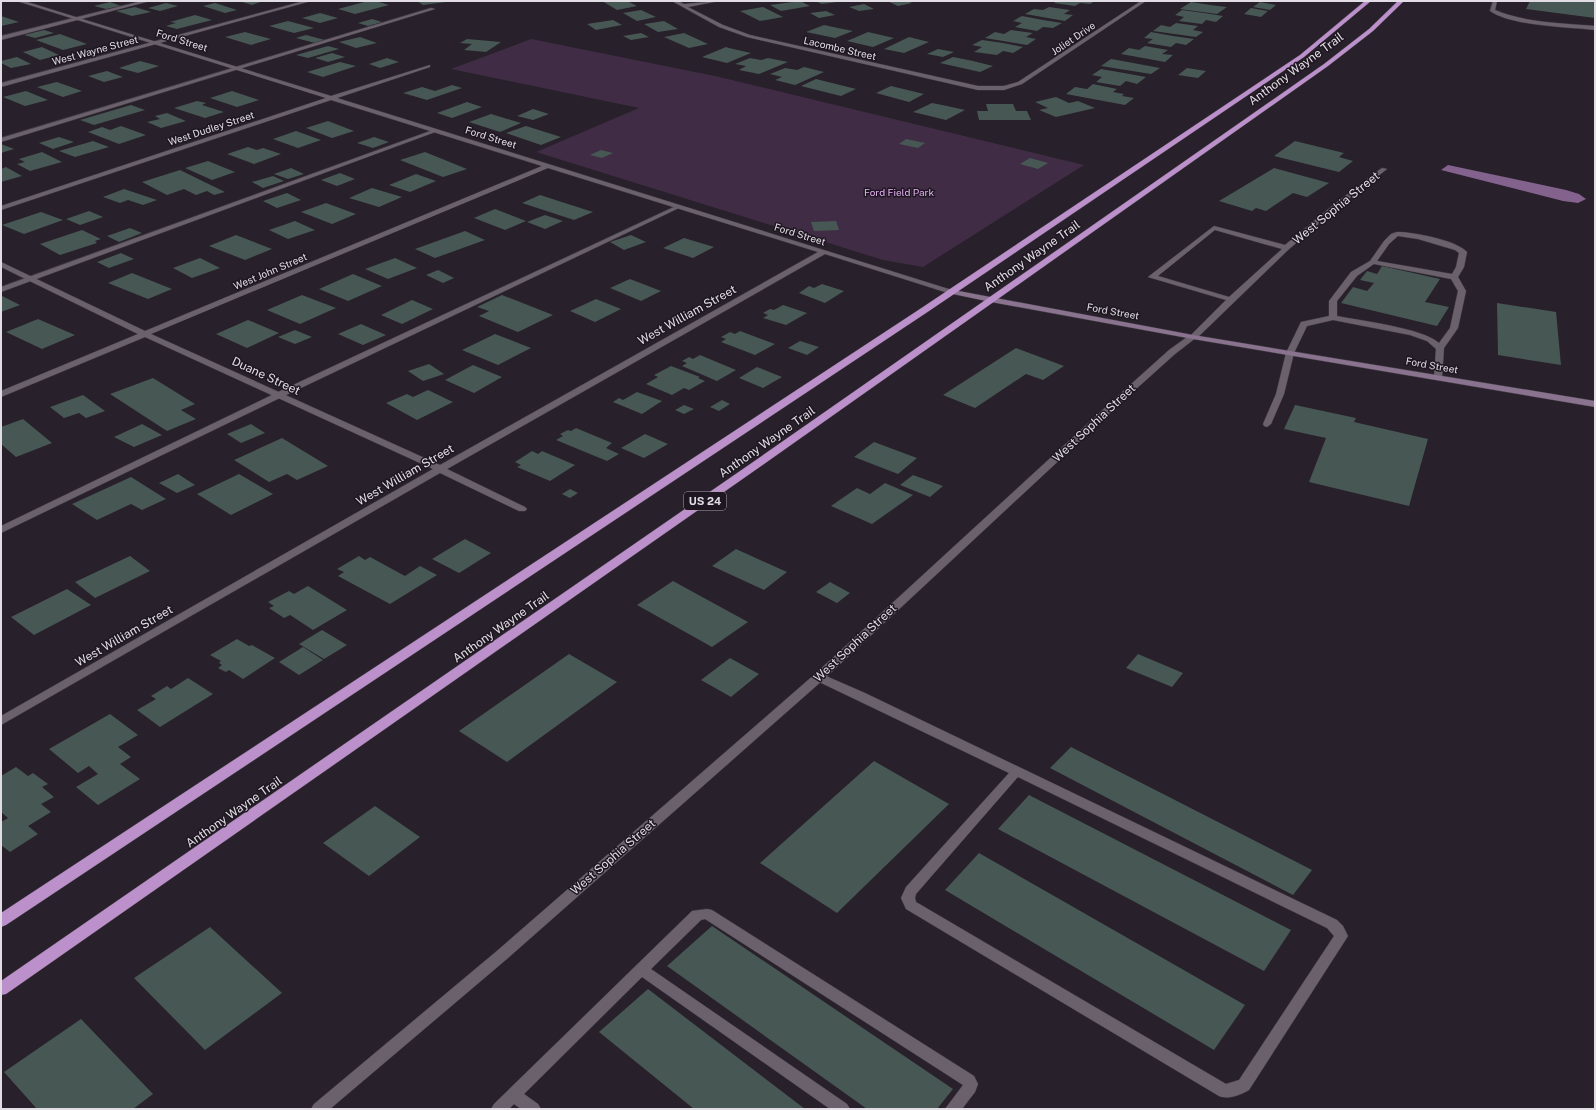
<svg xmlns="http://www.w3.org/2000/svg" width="1596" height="1110" font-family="'Public Sans',sans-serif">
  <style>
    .green { fill: #402d45 }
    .water { fill: #83628d }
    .building { fill: #475754 }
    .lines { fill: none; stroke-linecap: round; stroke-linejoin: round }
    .service-casing { stroke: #433d45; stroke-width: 1 }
    .minor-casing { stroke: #433d45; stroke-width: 1 }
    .tertiary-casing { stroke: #433d45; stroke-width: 1 }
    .secondary-casing { stroke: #433d45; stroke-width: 1 }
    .trunk-casing { stroke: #433d45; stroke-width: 1 }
    .service { fill: #6a616c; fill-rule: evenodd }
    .minor { fill: #6a616c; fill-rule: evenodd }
    .tertiary { fill: #6a616c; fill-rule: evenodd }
    .secondary { fill: #89738f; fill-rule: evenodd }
    .trunk { fill: #bc90ca; fill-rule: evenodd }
    .labels { text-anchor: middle; stroke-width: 3; stroke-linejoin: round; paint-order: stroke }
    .far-street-label { font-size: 10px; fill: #e2dde4; stroke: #1e1721 }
    .far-park-label { font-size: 10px; fill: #e4b0f3; stroke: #1e1721 }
    .shield { fill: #1e1721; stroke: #a7a2aa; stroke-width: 1 }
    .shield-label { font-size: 11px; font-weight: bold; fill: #e2dde4 }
    .street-label { font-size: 12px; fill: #e2dde4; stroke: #1e1721 }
  </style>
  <rect width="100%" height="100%" fill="#28202a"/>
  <polygon class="green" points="531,39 715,76 1084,165 923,267 883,260 536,152 639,108 451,69"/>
  <polygon class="water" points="1448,165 1566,190 1579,194 1586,199 1578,203 1563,201 1441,170"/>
  <g class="building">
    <polygon points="239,1 263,1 252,5"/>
    <polygon points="368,1 376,1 389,5 355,14 338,9"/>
    <polygon points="417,1 446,1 446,2 423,5"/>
    <polygon points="602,1 627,1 637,6 617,10"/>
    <polygon points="800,1 810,6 781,11 770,5"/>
    <polygon points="815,1 837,1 837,2 822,4"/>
    <polygon points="887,1 908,1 912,3 898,6"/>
    <polygon points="1057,1 1095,1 1090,4 1080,3 1075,6 1054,3"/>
    <polygon points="1530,1 1595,2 1595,18 1526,9"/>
    <polygon points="110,2 121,6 106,9 94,6"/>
    <polygon points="1191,2 1210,5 1227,7 1217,14 1180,9"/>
    <polygon points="1260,2 1276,5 1270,10 1253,7"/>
    <polygon points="166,3 178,6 160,11 148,8"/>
    <polygon points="215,3 237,10 225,13 203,6"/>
    <polygon points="864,4 874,9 859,11 849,7"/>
    <polygon points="135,7 151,12 132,16 116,11"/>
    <polygon points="763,7 783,17 760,21 740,11"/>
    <polygon points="1049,7 1070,10 1064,14 1073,15 1065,21 1025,14 1034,9 1043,10"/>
    <polygon points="1251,8 1268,11 1261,17 1244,14"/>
    <polygon points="641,10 656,17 637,21 623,13"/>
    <polygon points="1182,10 1204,13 1223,16 1216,22 1206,20 1202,24 1179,21 1184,17 1175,15"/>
    <polygon points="826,11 835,15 819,18 810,13"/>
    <polygon points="320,13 338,18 320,23 302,18"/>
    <polygon points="195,15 212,20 177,29 166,26 176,23 170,22"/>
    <polygon points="1,16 19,22 1,26"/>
    <polygon points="1022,16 1043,20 1062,23 1053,28 1043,27 1037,31 1015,27 1022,23 1013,21"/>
    <polygon points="372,19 382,22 368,26 358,23"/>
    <polygon points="613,20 622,25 596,30 587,24"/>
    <polygon points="288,21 314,28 294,33 269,26"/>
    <polygon points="664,21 678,29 658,32 644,24"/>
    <polygon points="1176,23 1198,26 1193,30 1203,32 1196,37 1153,31 1161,25 1170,27"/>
    <polygon points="824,25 838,28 853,31 835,38 806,32"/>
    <polygon points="44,30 54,33 35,38 24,35"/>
    <polygon points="1011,30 1033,33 1026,37 1036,39 1027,45 985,38 995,32 1004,34"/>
    <polygon points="245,32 271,39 251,45 225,37"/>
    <polygon points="868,32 894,38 873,47 847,41"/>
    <polygon points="1151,32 1173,36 1194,39 1186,45 1176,43 1171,47 1147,43 1153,39 1144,38"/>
    <polygon points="641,33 649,37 631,40 623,36"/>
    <polygon points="684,33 708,44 689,48 664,37"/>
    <polygon points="60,34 87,44 63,50 36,40"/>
    <polygon points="306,35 325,40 315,43 296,38"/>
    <polygon points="360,37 377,43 356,48 339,42"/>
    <polygon points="909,37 929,42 904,53 884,49"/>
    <polygon points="467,39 501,42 486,52 464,50 472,44 460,43"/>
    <polygon points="982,40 1003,43 1023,47 1013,53 1003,51 997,55 974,52 982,47 972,45"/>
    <polygon points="328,46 339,49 308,58 296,55"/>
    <polygon points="1145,46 1168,50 1162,54 1173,55 1165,62 1121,54 1129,48 1139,50"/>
    <polygon points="42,47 59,55 40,60 23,52"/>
    <polygon points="726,47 729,48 751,53 727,63 702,57"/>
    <polygon points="938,49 954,52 943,57 927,54"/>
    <polygon points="332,53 345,57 328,62 315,58"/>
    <polygon points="17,57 31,64 11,68 1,63 1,61"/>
    <polygon points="953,57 973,61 993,66 980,72 940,63"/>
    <polygon points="387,58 399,62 380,68 369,64"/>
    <polygon points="750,58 761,60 768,58 788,62 759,74 739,70 746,66 735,64"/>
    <polygon points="1111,59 1117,60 1160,68 1151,74 1101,66"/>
    <polygon points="140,61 159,66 138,73 119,68"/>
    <polygon points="340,62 356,66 323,77 307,72"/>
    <polygon points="804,67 824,72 795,85 775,80 782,77 770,74 785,68 797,70"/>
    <polygon points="1187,68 1206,71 1198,78 1178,75"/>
    <polygon points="1101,69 1124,73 1146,77 1137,84 1126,81 1120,86 1096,82 1102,77 1092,75"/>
    <polygon points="107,71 123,77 104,82 88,76"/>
    <polygon points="816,79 856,89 841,96 801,86"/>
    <polygon points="57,82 82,91 63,97 37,87"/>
    <polygon points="1093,84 1117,89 1113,92 1124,94 1122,96 1134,98 1125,105 1066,94 1075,87 1087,89"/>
    <polygon points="452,85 462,88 427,100 403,93 422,87 435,91"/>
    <polygon points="891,86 924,94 909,102 876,93"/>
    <polygon points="26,91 48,100 25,106 3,97"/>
    <polygon points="232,91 259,100 237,107 210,98"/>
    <polygon points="1056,97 1069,103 1078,101 1095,108 1056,117 1039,110 1048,108 1035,102"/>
    <polygon points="197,101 206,103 202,105 224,112 205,118 174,108"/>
    <polygon points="467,102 482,107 452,118 437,113"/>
    <polygon points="932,103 947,106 965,110 946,120 913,112"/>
    <polygon points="986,104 1013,104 1016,111 1027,111 1031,120 979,120 977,111 988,111"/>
    <polygon points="131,105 145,110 94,125 80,120"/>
    <polygon points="533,109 549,114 533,120 517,116"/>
    <polygon points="167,113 186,121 161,128 147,122 160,119 155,116"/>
    <polygon points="491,114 521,123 500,132 469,122"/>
    <polygon points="328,121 354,131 332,138 306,128"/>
    <polygon points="121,126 146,135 119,144 88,132 102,127 110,130"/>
    <polygon points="526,126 561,137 541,145 506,133"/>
    <polygon points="296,131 321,140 298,148 273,139"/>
    <polygon points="59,137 74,142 53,149 39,143"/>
    <polygon points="374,137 389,142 373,148 357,143"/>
    <polygon points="906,139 925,143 918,148 899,144"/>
    <polygon points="93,141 109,147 75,157 59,151"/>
    <polygon points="1295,141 1344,153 1339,157 1353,161 1339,172 1274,156"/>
    <polygon points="1,144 14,149 1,153"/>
    <polygon points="248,147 257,150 263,148 281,154 254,164 227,154"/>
    <polygon points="601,150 613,153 602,158 590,155"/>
    <polygon points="42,152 62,162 30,171 17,164 25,162 19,159"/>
    <polygon points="425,152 467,169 443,177 400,160"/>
    <polygon points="1030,158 1048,163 1038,169 1020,164"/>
    <polygon points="208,161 235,172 212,180 185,168"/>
    <polygon points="6,167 22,176 1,182 1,169"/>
    <polygon points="291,168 304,174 288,179 274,174"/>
    <polygon points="1274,168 1329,183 1307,197 1293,193 1266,211 1256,208 1252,211 1219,201"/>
    <polygon points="180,170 225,192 214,195 207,191 196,195 184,189 167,195 142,182"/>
    <polygon points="340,173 355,179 337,186 321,180"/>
    <polygon points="416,174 436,181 410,192 389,185"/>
    <polygon points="273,176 284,181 263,188 252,182"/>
    <polygon points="372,188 402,197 379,207 349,198"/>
    <polygon points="124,189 157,200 143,205 128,200 120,203 103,197"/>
    <polygon points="287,193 301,200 277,208 263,201"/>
    <polygon points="540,195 593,212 574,220 522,203"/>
    <polygon points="326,203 356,214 332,224 301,212"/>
    <polygon points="495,209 526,221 505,230 474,218"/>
    <polygon points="89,211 103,217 80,225 66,219"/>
    <polygon points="41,212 63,220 24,234 2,225"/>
    <polygon points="545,215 563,221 545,229 527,222"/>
    <polygon points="295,221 315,230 288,239 269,230"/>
    <polygon points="836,221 839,230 814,231 811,222"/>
    <polygon points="130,228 142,233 119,242 107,236"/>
    <polygon points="82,230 101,239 95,241 97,243 60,255 40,244"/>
    <polygon points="465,231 485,240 435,258 415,249"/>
    <polygon points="236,235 272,249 245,260 209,246"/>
    <polygon points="631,235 646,242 624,250 610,242"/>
    <polygon points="684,238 714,247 693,258 663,248"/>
    <polygon points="121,253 134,259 109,268 97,262"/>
    <polygon points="200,258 220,268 192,278 173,268"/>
    <polygon points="395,258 417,268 388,279 365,269"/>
    <polygon points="1382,266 1440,279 1425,302 1449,307 1437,326 1341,303 1353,287 1367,291 1374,283 1360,280 1367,271 1377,274"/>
    <polygon points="438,270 454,278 443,283 426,275"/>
    <polygon points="132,273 172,289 148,299 108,283"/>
    <polygon points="353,274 382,286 348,301 319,289"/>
    <polygon points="630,279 661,291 641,301 610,288"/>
    <polygon points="822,284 844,291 825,303 799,293 809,286 814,288"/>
    <polygon points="302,295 336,308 300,324 267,310"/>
    <polygon points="502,295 553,315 518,332 479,316 489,311 477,307"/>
    <polygon points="1,296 2,296 20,305 1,312"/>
    <polygon points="596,299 621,309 595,322 570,311"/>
    <polygon points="412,300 433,309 402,324 381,315"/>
    <polygon points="1497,303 1556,312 1561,365 1498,355"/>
    <polygon points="783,305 807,313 786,325 763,318 768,315 763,313 770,309 774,310"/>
    <polygon points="38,319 75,335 42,349 6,332"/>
    <polygon points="248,320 279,333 247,348 216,334"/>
    <polygon points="361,324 386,335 363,345 338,334"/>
    <polygon points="295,330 312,337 295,344 278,337"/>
    <polygon points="740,331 775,344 755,355 721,342 726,339 721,337 730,332 735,334"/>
    <polygon points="495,334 531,348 498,365 462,350"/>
    <polygon points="800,341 819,347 807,355 788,348"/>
    <polygon points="1016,348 1064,366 1043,380 1026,374 975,408 943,395"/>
    <polygon points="700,355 736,370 717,381 682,366 687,363 682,361 689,357 693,359"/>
    <polygon points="429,364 444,374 423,381 408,371"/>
    <polygon points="473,365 502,377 474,393 445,380"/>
    <polygon points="671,366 700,377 698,378 705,381 689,390 684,388 672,395 646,384 658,377 654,375"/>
    <polygon points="757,367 782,377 763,388 739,378"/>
    <polygon points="153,378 195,404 181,410 196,419 167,431 110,394"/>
    <polygon points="428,390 453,402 417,420 386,403 407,394 413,397"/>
    <polygon points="637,392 662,401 642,414 613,402 619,398 623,400"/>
    <polygon points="83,395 105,411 86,418 79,413 64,418 50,407"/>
    <polygon points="722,400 730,404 719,411 710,407"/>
    <polygon points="684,405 694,409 684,414 675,410"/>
    <polygon points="1295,405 1356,418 1354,422 1428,439 1409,506 1309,482 1326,438 1284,429"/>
    <polygon points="23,419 52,443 16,457 1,444 1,427"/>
    <polygon points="142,424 162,435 134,447 114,437"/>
    <polygon points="251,424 265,433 241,443 227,434"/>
    <polygon points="576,428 612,443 606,448 619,454 607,461 556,440 563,436 560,434 568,430 571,431"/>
    <polygon points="645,434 668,444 644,458 621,448"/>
    <polygon points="282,438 328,466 297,480 287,474 269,482 234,460"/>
    <polygon points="874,442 917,458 898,474 854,457"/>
    <polygon points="532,451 538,454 542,451 575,465 550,481 517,467 521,465 515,462"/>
    <polygon points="178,474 195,485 177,493 159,483"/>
    <polygon points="239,474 273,494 231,515 197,494"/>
    <polygon points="913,475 943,486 930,497 900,485"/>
    <polygon points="131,477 166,499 142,510 131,504 97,520 72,504"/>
    <polygon points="885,483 913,495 872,524 831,506 857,488 870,494"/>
    <polygon points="570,489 578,493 570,498 562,494"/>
    <polygon points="465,539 491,553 459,573 432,559"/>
    <polygon points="736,549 787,572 764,590 712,566"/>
    <polygon points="130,556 150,571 95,598 75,582"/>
    <polygon points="359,556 365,560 370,557 405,576 420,566 437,575 390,604 338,576 344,572 337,569"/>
    <polygon points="673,581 748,622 712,647 637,605"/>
    <polygon points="830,582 850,593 837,603 816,592"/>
    <polygon points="308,586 347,610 313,630 290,615 284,618 269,608 274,606 268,602 289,591 294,594"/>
    <polygon points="67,589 91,605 34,635 11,617"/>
    <polygon points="322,630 347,645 324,659 299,644"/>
    <polygon points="237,639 249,646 252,645 275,658 243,679 229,670 226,672 218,668 222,665 219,663 221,661 210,655"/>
    <polygon points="303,647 323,660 299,675 279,662"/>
    <polygon points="569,654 617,682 507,762 459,731"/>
    <polygon points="1138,654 1183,673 1172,687 1126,668"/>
    <polygon points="730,658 759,674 731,697 701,680"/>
    <polygon points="188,678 213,694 160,727 137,710 156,699 151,696 167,686 171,689"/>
    <polygon points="110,714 138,735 118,747 131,757 120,764 140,779 98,805 76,787 98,774 89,766 78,773 49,749"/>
    <polygon points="1071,747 1312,870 1293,895 1050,768"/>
    <polygon points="874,761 949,804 837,913 760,863"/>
    <polygon points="16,767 28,776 33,773 48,784 42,787 54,797 41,804 51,812 28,826 38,834 10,852 1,845 1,822 8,818 1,812 1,776"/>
    <polygon points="1029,795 1291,930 1264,971 998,829"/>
    <polygon points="375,806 420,837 369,876 323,843"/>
    <polygon points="979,853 1245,1005 1214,1050 945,890"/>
    <polygon points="712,926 953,1089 937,1109 867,1109 667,966"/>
    <polygon points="210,927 282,993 205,1050 134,978"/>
    <polygon points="648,989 805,1109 694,1109 599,1032"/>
    <polygon points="81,1019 153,1094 133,1109 37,1109 4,1072"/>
  </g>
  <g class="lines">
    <defs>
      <g id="service">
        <polygon points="142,1 150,1 1,40 1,36"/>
        <path d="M1493,1H1497L1495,10C1526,23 1561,23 1595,26V30C1568,27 1511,26 1490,11Z"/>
        <polygon points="431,8 435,9 1,142 1,138"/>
        <polygon points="433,130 438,131 1,292 1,287"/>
        <path d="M1382,168L1387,169L1336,209L1288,250L1196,339H1190L1189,337L1226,300L1148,277L1214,226L1285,245L1332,206ZM1215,230L1282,249L1229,297L1158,276Z"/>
        <polygon points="676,206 681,207 282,397 1,533 1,526 276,393"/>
        <path d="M1397,232C1413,232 1456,240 1467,252L1464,267L1458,277L1466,291L1458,328L1444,348L1442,377L1438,379L1434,377L1436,349L1427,341L1410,335L1333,320L1307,326L1294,353L1284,394L1271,424L1267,427L1264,426L1263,424L1276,394L1286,353L1300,324L1301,322L1329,316V301L1351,272L1370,261L1384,241L1391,234ZM1398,236L1418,239L1455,250L1459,253L1456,267L1452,274L1377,261L1389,244ZM1374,264L1451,279L1458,291L1450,328L1439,343C1422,328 1362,321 1337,316V301L1357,276Z"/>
        <path d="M819,673L865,693L1337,920L1343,926L1348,936L1249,1090C1240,1095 1229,1100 1219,1096L906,909L901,898L906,887L1009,773L815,680L813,677L815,674ZM1018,777L1327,928L1334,936L1239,1080L1226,1084L916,902L915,898L916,894Z"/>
        <polygon points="707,909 712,910 974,1076 978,1084 975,1092 962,1109 945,1109 963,1085 705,919 701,920 651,969 847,1104 850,1109 830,1109 642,977 524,1094 538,1104 541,1109 521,1109 514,1104 509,1109 491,1109 494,1104 692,911"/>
      </g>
      <g id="minor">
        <path d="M17,1H24L331,96L430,65V67L337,98L955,291L951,293H948L825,254L447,469L525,507L527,509L525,511H519L440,473L1,725V716L433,469L145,337L1,397V391L138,334L1,267V262L145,331L542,166L331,100L1,210V206L326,98ZM548,168L818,252L440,465L151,334Z"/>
        <polygon points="672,1 678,1 684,4 719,1 688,7 723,25 750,35 978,86 1004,86 1018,82 1141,1 1146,1 1022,84 1004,90 978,90 747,37 719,27"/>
        <polygon points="1190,335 1196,335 1197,337 1175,354 1126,398 823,680 508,958 330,1109 311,1109 314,1104 498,950 815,674 1120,394 1169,350"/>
      </g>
      <polygon id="tertiary" points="304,1 311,1 1,87 1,83"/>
      <polygon id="secondary" points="948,289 1193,335 1595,401 1595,407 1193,339 991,302 948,293"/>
      <g id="trunk">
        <polygon points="1365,1 1371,1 1304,57 929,311 6,925 1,927 1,913 923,307 1300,55"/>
        <polygon points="1398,1 1404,1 1373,31 1328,66 764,464 6,994 1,995 1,981 756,460 1324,64 1369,29"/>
      </g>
    </defs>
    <use href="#service" class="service-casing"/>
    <use href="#minor" class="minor-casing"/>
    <use href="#tertiary" class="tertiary-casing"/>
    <use href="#secondary" class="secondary-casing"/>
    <use href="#trunk" class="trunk-casing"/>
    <use href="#service" class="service"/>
    <use href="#minor" class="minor"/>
    <use href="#tertiary" class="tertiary"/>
    <use href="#secondary" class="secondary"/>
    <use href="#trunk" class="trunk"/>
  </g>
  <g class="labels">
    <g class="far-street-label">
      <text transform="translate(1073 38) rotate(-34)" y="4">Joliet Drive</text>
      <text transform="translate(182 40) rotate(17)" y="4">Ford Street</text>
      <text transform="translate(840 48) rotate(13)" y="4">Lacombe Street</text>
      <text transform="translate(95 50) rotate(-15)" y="4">West Wayne Street</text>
      <text transform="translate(211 128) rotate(-18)" y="4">West Dudley Street</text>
      <text transform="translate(491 137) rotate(17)" y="4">Ford Street</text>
      <text transform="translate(800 234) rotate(17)" y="4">Ford Street</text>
      <text transform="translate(270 271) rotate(-23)" y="4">West John Street</text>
      <text transform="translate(1113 311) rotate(10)" y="4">Ford Street</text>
      <text transform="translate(1432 365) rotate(10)" y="4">Ford Street</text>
    </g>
    <g class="far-park-label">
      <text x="899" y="196">Ford Field Park</text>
    </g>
    <rect class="shield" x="684" y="492" width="42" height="18" rx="3"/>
    <g class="shield-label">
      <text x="705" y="505">US 24</text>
    </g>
    <g class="street-label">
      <text transform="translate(1296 69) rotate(-36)" y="4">Anthony Wayne Trail</text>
      <text transform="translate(1336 208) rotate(-39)" y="4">West Sophia Street</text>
      <text transform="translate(1032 256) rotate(-35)" y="4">Anthony Wayne Trail</text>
      <text transform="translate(687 315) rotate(-29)" y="4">West William Street</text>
      <text transform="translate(266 376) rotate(25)" y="4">Duane Street</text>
      <text transform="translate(1094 423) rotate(-43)" y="4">West Sophia Street</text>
      <text transform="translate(767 442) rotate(-35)" y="4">Anthony Wayne Trail</text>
      <text transform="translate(405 475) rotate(-30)" y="4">West William Street</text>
      <text transform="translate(501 627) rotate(-35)" y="4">Anthony Wayne Trail</text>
      <text transform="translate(124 636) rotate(-30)" y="4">West William Street</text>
      <text transform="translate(855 643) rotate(-43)" y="4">West Sophia Street</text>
      <text transform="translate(234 812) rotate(-35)" y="4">Anthony Wayne Trail</text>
      <text transform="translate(613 857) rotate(-41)" y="4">West Sophia Street</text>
    </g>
  </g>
  <rect width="1596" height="1110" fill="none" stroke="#e2dde4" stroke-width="4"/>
</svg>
